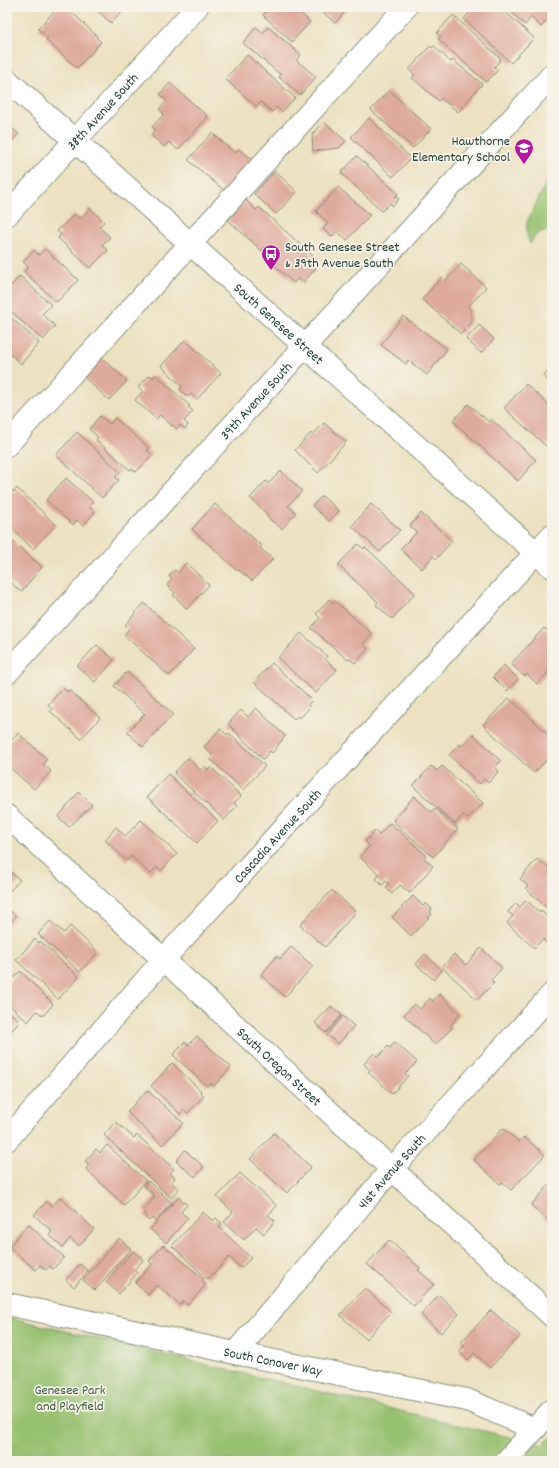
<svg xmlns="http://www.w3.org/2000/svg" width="559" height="1468" font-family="Dekko,sans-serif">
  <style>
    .green { fill: #96c16f; stroke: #5a7f52 }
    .building { fill: #deaa9b }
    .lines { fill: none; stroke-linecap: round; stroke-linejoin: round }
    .minor-casing { stroke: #868f7a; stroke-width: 24 }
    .minor { stroke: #fff; stroke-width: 22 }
    .labels { text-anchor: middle; stroke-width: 3.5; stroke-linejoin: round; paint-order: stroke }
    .street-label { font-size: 14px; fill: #1f3d34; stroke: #f7f3e8 }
    .poi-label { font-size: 14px; fill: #1f3d34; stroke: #f7f3e8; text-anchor: end }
    .park-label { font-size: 14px; fill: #3d5e43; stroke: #f7f3e8 }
  </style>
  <rect width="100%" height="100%" fill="#f7f3e8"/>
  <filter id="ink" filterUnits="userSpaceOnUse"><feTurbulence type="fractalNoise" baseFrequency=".025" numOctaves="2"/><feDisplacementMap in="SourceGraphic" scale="8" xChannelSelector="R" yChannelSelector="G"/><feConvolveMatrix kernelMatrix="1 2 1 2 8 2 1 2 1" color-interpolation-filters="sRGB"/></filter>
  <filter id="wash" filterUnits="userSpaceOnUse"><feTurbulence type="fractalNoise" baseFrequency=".012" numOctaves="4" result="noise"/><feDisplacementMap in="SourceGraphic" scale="16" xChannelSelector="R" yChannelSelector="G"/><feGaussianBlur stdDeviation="0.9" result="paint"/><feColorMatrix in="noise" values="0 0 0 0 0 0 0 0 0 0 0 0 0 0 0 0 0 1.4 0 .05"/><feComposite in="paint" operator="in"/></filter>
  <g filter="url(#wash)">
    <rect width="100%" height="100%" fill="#ece1c0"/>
    <g class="green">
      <path d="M552,171V232C542,228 535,235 530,244L527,236V222Z"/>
      <polygon points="7,1317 543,1445 552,1436 552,1461 7,1461"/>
    </g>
    <g id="blocks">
      <g class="building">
        <polygon points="58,7 66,7 97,36 96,37 101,42 77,68 46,40 48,38 38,29"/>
        <polygon points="94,7 126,7 111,23"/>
        <polygon points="271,7 294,7 310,22 292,42 263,15"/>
        <polygon points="317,7 349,7 335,23"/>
        <polygon points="468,7 500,7 534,38 511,63 464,19 471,10"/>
        <polygon points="506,7 552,7 552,15 541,27 531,17 525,25"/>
        <polygon points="453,15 501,59 494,67 498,70 486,82 438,39 441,37 437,33"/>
        <polygon points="256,27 263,33 268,27 301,55 296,60 316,77 300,95 279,77 281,75 243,43"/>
        <polygon points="430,46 432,48 434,46 451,62 453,60 482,84 458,112 441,98 439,101 412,78 415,75 409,70"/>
        <polygon points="247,55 295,98 282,112 277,107 272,112 261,102 257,107 225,79"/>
        <polygon points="170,83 208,117 178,150 169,142 164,147 151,135 155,129 152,127 164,114 159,109 167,101 160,94"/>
        <polygon points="389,90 431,129 413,148 371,110"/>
        <polygon points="369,118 411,158 393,177 351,137"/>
        <polygon points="324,122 346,141 339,148 313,151 312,135"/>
        <polygon points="7,124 19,134 7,147"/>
        <polygon points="212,133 235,153 238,149 254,160 226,192 188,160"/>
        <polygon points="357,156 398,194 395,196 399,199 393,206 390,203 382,211 341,173"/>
        <polygon points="275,171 297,192 276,214 254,194"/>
        <polygon points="338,187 370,215 347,240 337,231 332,237 323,229 328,223 316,211"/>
        <polygon points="246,200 256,210 259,207 316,259 312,264 316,268 303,283 298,278 294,283 268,260 273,255 265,247 262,251 228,220"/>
        <polygon points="90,208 104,222 99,227 110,237 102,245 108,250 90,268 58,238 61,234 57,231 74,214 80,219"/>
        <polygon points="45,249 78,280 57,302 24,272 28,267 23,262 34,250 39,255"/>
        <polygon points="461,264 486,287 468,307 471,309 471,323 461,334 422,299 442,277 446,281"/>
        <polygon points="20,276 51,305 42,314 55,326 43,340 7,308 7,290"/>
        <polygon points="7,314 39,343 21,364 7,351"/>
        <polygon points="403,316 447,349 427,375 408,360 406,364 381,345"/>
        <polygon points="479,325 494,339 481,353 466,339"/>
        <polygon points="185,340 221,373 197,399 191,394 188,397 180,389 182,386 161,366"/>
        <polygon points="102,358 127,381 109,400 84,377"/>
        <polygon points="552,366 552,384 543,376"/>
        <polygon points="150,375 153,378 156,375 190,406 188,407 193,411 184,421 188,425 185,429 180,425 177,429 173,425 172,426 160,415 156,419 135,400 143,391 138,387"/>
        <polygon points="526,384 552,408 552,445 549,443 546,446 504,408"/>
        <polygon points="468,404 489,422 491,419 536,460 518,481 453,421"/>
        <polygon points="100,416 110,424 115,418 149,448 147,450 152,455 136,472 131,468 130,470 96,440 98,437 89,429"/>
        <polygon points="324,423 346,442 318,473 295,450 311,433 313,435"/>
        <polygon points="77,432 120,472 115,477 119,480 102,498 56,455"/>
        <polygon points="281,471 302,491 288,506 296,513 282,529 268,518 267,514 250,498 266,481 269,483"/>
        <polygon points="66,478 93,502 89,507 95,512 83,526 77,520 73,525 46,500"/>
        <polygon points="7,485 14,492 17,488 56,525 33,549 7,524"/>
        <polygon points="322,496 339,511 329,521 312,506"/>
        <polygon points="215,504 262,546 260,548 273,559 252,581 239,570 238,571 192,529"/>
        <polygon points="371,504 400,530 380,552 352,526"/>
        <polygon points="421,513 452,541 436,559 433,556 422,569 400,549 417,532 410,526"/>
        <polygon points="10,539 42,567 21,592 9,581 7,583 7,542"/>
        <polygon points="358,544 364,549 365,547 415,593 392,619 376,605 378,602 338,565"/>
        <polygon points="186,563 209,585 187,609 173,595 175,593 167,585 172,579 169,576 175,570 178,573"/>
        <polygon points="329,599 333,603 335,601 372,634 363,644 368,649 355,663 350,659 348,660 311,628 320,618 316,614"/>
        <polygon points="144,603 194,649 169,676 124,635 129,629 125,625"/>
        <polygon points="552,625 552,668 537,684 527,674 524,676 511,664 544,628 547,630"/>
        <polygon points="301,633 327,656 325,659 337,670 316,693 278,658"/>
        <polygon points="97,645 114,660 95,682 77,666"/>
        <polygon points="272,663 312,700 308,705 310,707 300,718 298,716 294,719 254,682"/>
        <polygon points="504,665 518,679 507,691 493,677"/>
        <polygon points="127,672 173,714 143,747 127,732 145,714 114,686"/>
        <polygon points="63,688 68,692 69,690 100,718 81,739 50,711 52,709 48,705"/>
        <polygon points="509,698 552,738 552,754 534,773 483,725"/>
        <polygon points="256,708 285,736 272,753 270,751 263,759 228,724 241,710 248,717"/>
        <polygon points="220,729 227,735 229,733 265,766 243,790 209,758 212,755 204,747"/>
        <polygon points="18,733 47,759 43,764 51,771 34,789 7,765 7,745"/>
        <polygon points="473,734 501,761 495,767 499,771 488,783 484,779 480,784 449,755 460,744 462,746"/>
        <polygon points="188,758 200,770 204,766 209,770 211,767 241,796 234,803 237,806 224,820 174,773"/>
        <polygon points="431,766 437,771 442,766 483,803 468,819 463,815 455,824 413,786"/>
        <polygon points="168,774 218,821 197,843 147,797"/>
        <polygon points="79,792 92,805 69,827 58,817"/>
        <polygon points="414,796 431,812 435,808 458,829 433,857 393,821"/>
        <polygon points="141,820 177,854 161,871 157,867 150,874 131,856 127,861 105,840 116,827 125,836"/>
        <polygon points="390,823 426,855 424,858 433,866 410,893 400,885 392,894 386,888 389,884 386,881 382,885 376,879 380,875 360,857 370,846 365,842 375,831 379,835"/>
        <polygon points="537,859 552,869 552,912 525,888 528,886 520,879"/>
        <polygon points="7,869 20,880 7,894"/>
        <polygon points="332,890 356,912 325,947 300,925"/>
        <polygon points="413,896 423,906 426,903 432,909 430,912 432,914 411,936 392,917"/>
        <polygon points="526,900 540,913 541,911 552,921 552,931 549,934 552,938 547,943 543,939 534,948 507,923 513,916 508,912 516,903 520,907"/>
        <polygon points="7,908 16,916 7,926"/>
        <polygon points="50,921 64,933 70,926 98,952 80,972 38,934"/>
        <polygon points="35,939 39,943 40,941 79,977 58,999 16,960"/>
        <polygon points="291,947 313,966 285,997 261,975 277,956 280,959"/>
        <polygon points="481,948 502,968 491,980 494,983 477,1000 442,967 454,954 466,965"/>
        <polygon points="425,954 442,970 434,980 416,964"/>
        <polygon points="20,971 53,1004 43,1016 37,1011 28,1022 7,1003 7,995 11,991 7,985"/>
        <polygon points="439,994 460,1014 450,1026 452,1028 435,1045 404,1015 414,1004 420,1009 430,998 433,1001"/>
        <polygon points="331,1006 342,1015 326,1033 315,1023"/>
        <polygon points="7,1010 20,1021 7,1036"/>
        <polygon points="343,1016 354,1026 338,1044 327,1035"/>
        <polygon points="197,1036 231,1067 214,1086 210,1083 207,1086 173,1055 185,1042 188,1045"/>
        <polygon points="395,1042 417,1062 405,1074 408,1076 392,1094 368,1072 370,1070 364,1064 374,1053 378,1057 388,1046 390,1048"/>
        <polygon points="172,1063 201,1091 200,1092 204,1096 188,1113 184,1110 180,1114 151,1086"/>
        <polygon points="147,1090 183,1123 162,1145 127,1112"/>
        <polygon points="116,1122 134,1138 137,1135 174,1169 170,1173 175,1178 171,1182 179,1189 171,1198 104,1135"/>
        <polygon points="503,1128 519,1142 524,1137 545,1155 511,1190 502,1182 500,1184 474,1160"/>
        <polygon points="274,1133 311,1167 287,1193 250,1159"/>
        <polygon points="107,1145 146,1181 124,1205 86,1169 89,1165 85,1161 96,1149 100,1153"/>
        <polygon points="185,1150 204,1167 195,1177 176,1161"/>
        <polygon points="240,1173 277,1206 268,1215 275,1221 264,1234 256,1227 244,1240 224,1222 233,1212 217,1197"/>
        <polygon points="148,1181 172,1203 155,1221 152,1218 149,1221 144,1215 146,1213 143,1210 155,1197 144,1186"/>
        <polygon points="552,1182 552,1224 531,1205"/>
        <polygon points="60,1197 94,1229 79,1246 70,1238 63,1247 49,1235 52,1231 34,1215 46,1202 52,1206"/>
        <polygon points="179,1197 187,1205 181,1212 188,1218 166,1243 150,1229"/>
        <polygon points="203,1212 213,1221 216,1218 222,1224 219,1227 251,1258 241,1268 229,1257 208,1279 172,1246"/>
        <polygon points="28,1224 64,1257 53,1269 50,1266 46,1270 40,1265 36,1270 9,1247"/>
        <polygon points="119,1238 131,1249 95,1290 83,1280"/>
        <polygon points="389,1240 420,1268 418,1270 434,1284 414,1306 367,1264"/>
        <polygon points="163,1245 204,1279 202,1281 206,1284 188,1305 183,1301 180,1305 157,1285 148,1295 135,1283 152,1264 149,1261"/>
        <polygon points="133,1251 143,1260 134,1270 137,1273 119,1294 106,1282"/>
        <polygon points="80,1264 88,1271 74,1287 66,1280"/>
        <polygon points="365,1288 391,1312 366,1339 340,1315"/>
        <polygon points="439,1295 459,1314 441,1333 421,1315"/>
        <polygon points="491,1310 520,1336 490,1368 474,1353 468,1360 459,1351 465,1346 461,1342"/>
      </g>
    </g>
  </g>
  <g filter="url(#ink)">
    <use href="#blocks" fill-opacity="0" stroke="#868f7a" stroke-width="1"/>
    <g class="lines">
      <defs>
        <g id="minor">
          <path id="s1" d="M7,80L552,567"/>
          <path id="s2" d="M7,215L197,7"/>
          <polyline points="7,445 406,7"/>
          <path id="s3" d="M7,673L552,75"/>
          <path id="s4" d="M7,816L552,1316"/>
          <path id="s5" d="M7,1140L163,960L552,535"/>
          <path id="s6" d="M7,1304L235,1353L467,1400L535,1429"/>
          <path id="s7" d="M235,1353L391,1170L552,994"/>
          <polyline points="506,1461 552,1410"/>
        </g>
      </defs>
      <use href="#minor" class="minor-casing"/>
      <use href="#minor" class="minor"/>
    </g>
  </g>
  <defs>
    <symbol id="school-pin" viewBox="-11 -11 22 30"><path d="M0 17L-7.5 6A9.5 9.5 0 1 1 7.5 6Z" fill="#b5179e" stroke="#f7f3e8"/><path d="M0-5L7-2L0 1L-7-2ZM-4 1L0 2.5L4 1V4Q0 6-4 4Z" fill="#fff"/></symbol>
    <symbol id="bus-pin" viewBox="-11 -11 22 30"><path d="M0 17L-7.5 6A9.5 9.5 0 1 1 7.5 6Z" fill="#b5179e" stroke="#f7f3e8"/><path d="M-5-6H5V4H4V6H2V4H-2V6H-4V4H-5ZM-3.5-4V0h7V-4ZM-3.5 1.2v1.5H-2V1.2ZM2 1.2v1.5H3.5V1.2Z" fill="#fff"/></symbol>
  </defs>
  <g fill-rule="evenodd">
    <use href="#school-pin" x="513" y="137" width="22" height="30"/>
    <use href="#bus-pin" x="260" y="243" width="22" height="30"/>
  </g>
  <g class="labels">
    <g class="street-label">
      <text dy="5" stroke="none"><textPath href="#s2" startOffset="141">38th Avenue South</textPath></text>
      <text dy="5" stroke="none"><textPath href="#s1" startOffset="365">South Genesee Street</textPath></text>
      <text dy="5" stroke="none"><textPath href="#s3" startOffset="369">39th Avenue South</textPath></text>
      <text dy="5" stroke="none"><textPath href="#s5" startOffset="407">Cascadia Avenue South</textPath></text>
      <text dy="5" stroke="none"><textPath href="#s4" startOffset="370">South Oregon Street</textPath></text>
      <text dy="5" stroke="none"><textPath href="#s7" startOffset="240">41st Avenue South</textPath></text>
      <text dy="5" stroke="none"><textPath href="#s6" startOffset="272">South Conover Way</textPath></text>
    </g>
    <g class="poi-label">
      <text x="510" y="145">Hawthorne<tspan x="510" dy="16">Elementary School</tspan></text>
      <text x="285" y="251" text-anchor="start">South Genesee Street<tspan x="285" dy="16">&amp; 39th Avenue South</tspan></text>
    </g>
    <g class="park-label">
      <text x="70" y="1394">Genesee Park<tspan x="70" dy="16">and Playfield</tspan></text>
    </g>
  </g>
  <rect width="559" height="1468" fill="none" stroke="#f7f3e8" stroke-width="24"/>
</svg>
